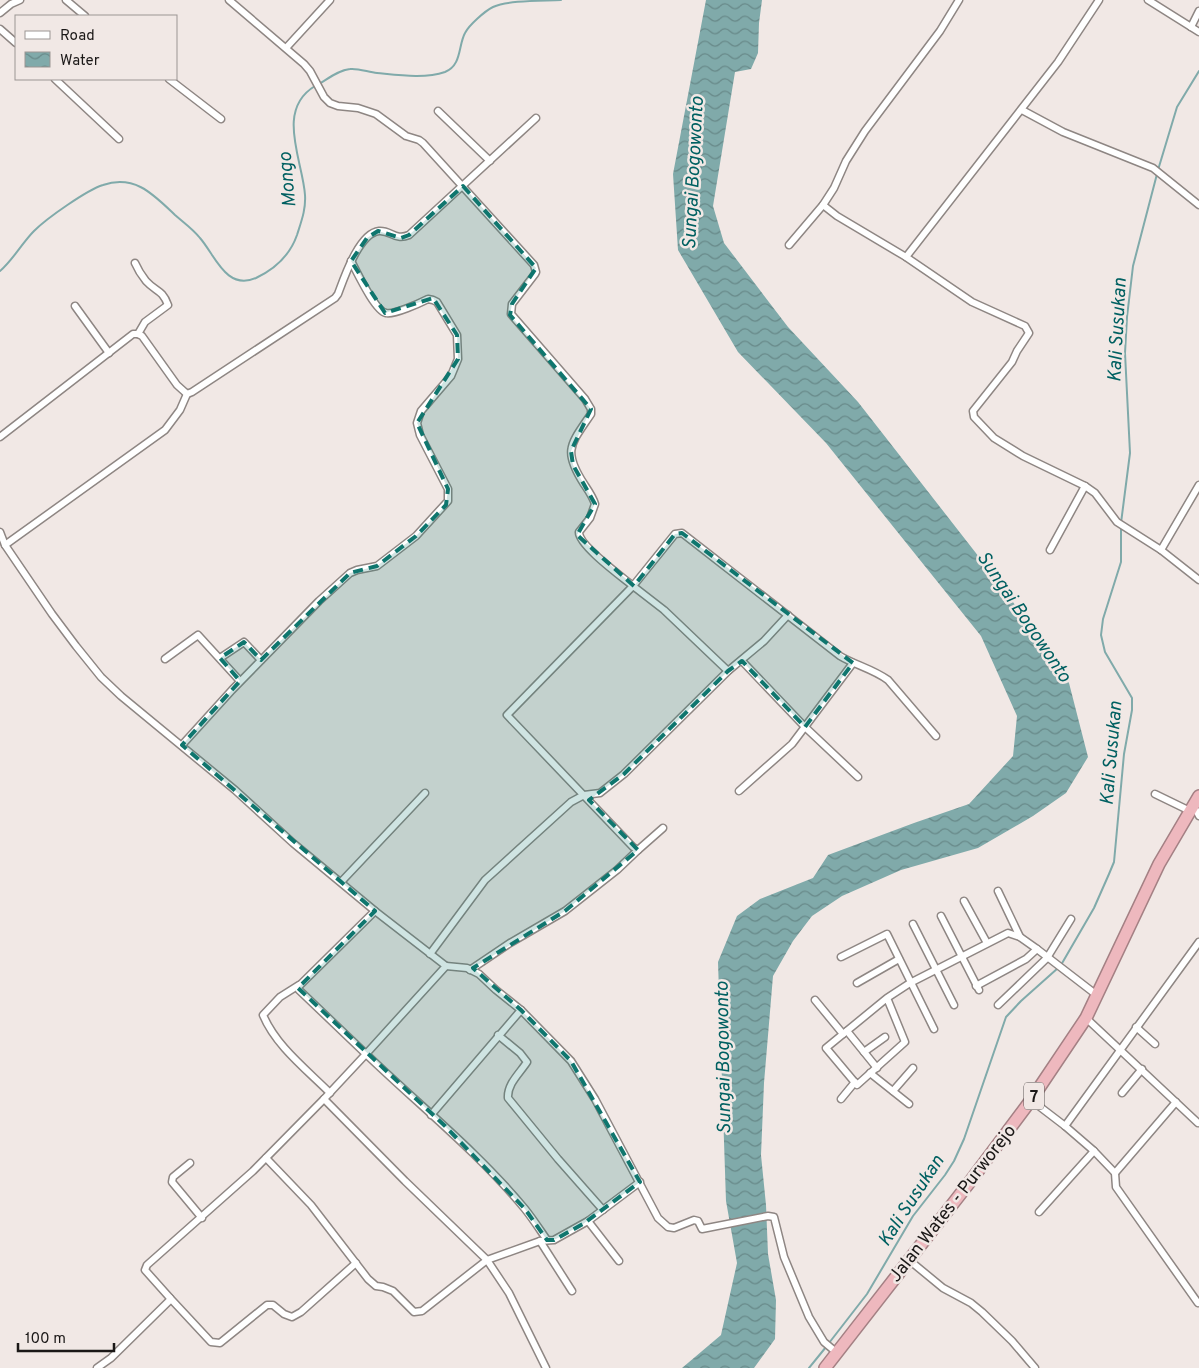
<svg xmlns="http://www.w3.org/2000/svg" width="1199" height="1368" font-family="Overpass,sans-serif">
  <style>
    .water { fill: url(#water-waves) }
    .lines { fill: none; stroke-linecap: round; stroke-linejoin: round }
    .stream { stroke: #80aaaa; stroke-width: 2 }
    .street-casing { stroke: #8e8683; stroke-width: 9 }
    .highway-casing { stroke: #a48084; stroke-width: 14 }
    .street { stroke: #fff; stroke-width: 6 }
    .highway { stroke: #eeb8be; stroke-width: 11 }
    .marked { fill: #0f766e; fill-opacity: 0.2; stroke: #0f766e; stroke-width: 4; stroke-dasharray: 10 6; stroke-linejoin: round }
    .labels { text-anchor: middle; stroke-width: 5; stroke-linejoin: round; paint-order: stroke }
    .shield { fill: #f1e8e5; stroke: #5b5655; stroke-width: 1 }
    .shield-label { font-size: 16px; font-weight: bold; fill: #1b1817 }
    .street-label { font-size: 18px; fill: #1b1817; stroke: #f1e8e5 }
    .water-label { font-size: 19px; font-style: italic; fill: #006061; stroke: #f1e8e5 }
  </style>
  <defs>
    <pattern id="water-waves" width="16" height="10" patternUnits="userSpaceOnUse" patternTransform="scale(1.25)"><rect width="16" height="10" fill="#80aaaa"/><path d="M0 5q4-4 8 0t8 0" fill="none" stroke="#688989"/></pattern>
  </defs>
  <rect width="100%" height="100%" fill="#f1e8e5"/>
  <polygon class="water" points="706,0 762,0 759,23 758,53 751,69 735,72 713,206 724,243 788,327 858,402 1004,589 1069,683 1088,757 1066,793 1033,816 978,848 901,870 842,896 812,916 793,941 773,976 764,1083 761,1155 766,1205 768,1254 776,1300 775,1339 754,1368 682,1368 721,1335 737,1263 726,1201 718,962 737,916 760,899 813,878 828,855 914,823 969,804 1013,756 1017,716 981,636 826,443 738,352 678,250 673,174"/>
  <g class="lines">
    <g class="stream">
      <path d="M319,84C329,78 339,70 350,69C358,68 368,72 377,73C398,75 425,79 445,72C462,65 458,46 465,33C469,25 485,11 493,7C509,0 542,1 561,0"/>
      <polyline points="1158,170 1177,107 1199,71"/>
      <path d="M0,271C13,260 22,243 34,231C47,218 87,190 103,185C135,174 154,195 175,215C183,222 193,229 200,238C215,255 226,291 256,278C275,269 290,255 297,235C301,222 306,210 305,195C303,161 275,110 315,86"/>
      <polyline points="1121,523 1130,453 1125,353 1127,317 1133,266 1157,174"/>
      <polyline points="1061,965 1094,908 1109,874 1114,862 1124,754 1132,710 1132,698 1105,652 1101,635 1103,619 1121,562 1121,528"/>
      <polyline points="829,1343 867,1294 913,1216 945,1175 954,1161 964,1139 1006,1017 1021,1001 1058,968"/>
      <polyline points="809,1368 826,1347"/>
    </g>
    <defs>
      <g id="street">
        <polyline points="66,0 85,16"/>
        <path d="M229,0L304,64L310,71L324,97L330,103L338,106L358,108L376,114L406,136L419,140L423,143L534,265L536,272L535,274L512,304L511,314L585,399L591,409V414C571,444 562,450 584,484C588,490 593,497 595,504L590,518L579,532C578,545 622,577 633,586L675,534L682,533L840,656C855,665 873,669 888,680L936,736"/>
        <polyline points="959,0 940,31 865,131 846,161 834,188 823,205 837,216 906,257 972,302 1025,326 1029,333 1017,351 1012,362 973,411 974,417 994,438 1023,456 1085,486 1095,493 1117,522 1161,550 1199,580"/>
        <polyline points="1148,0 1199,32"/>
        <polyline points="0,13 11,4 20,0"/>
        <polyline points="1191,27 1199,11"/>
        <polyline points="0,29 16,43"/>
        <polyline points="286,48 330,0"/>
        <polyline points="55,79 119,139"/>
        <polyline points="169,79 221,119"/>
        <polyline points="1022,110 1063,132 1153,168 1199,205"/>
        <polyline points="438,111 490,161"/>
        <polyline points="789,245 823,205"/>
        <polyline points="906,257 1058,62 1099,0"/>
        <polyline points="75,306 109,353"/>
        <path d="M138,334L142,336L177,385L187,394L192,392L335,298L338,294C344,278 359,233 379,231C391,230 395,241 409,235L536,118"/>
        <path d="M0,437L133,334H138L145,322L168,305C162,289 156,292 146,281C142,276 138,270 135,263"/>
        <polyline points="0,532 5,545 52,614 76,646 101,677 121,696 235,790 293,843 375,911 298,987 299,990 366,1054 324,1099 405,1181 487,1260 509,1293 546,1368"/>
        <polyline points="5,545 165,430 180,410 187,394"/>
        <polyline points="1050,550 1085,486"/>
        <polyline points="1161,550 1199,485"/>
        <polyline points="220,658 244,642 261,660"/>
        <polyline points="165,659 198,635 240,681"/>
        <polyline points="742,661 805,727 858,777"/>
        <path d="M182,745L232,690L319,601L350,573L357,570L377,566L416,536L448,501V489L420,435L417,423L421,411L451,376L458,359L457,335L437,302L433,300L428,299C420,303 394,315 386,313C375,311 357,272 351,261"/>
        <polyline points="739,791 792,744 853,663"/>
        <polyline points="1155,794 1190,811"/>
        <polyline points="1194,806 1199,816"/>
        <polyline points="663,828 638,850 633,847 507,715 633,586 664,610 728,671"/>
        <polyline points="341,882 425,793"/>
        <polyline points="998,891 1020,937"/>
        <polyline points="964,901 987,943"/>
        <path d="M375,911L446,966L366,1054C419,1105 478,1152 525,1209C533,1219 540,1230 547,1240"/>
        <polyline points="941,916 979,990"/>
        <polyline points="913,924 954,1005"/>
        <polyline points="430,954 485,880 571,802 584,795 600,793 624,774 728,671 764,641 788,615"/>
        <polyline points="841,957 887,934 934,1029"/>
        <polyline points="446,966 467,968 479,974 496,990 521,1010 571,1061 595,1099 658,1218 668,1227 674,1228 694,1220 698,1221 702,1229 768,1216 774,1217 784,1257 809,1317 824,1342 836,1352"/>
        <polyline points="470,970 510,943 565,911 617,870 638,850"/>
        <polyline points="857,983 899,959"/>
        <path d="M299,985L280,997L263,1015C276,1046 306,1069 330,1093"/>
        <polyline points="976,986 1026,959 1037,949"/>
        <polyline points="887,998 905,1042 857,1085 826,1048 887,998 910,983 1008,933 1020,937 1037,949 1098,996"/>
        <polyline points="815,1000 843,1034"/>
        <polyline points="998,1005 1047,958 1071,919"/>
        <polyline points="1086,1018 1198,1123"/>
        <polyline points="1136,1027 1155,1044"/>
        <polyline points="847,1031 877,1068"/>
        <path d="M498,1035L520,1053L527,1062C520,1073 507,1084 508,1098L558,1159L603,1210"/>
        <polyline points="864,1052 885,1037"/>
        <polyline points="870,1073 909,1104"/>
        <polyline points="893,1091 913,1068"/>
        <polyline points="1122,1093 1142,1069"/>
        <polyline points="841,1099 855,1082"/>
        <polyline points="1031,1100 1065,1126 1094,1151 1115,1173 1116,1187 1198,1303"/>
        <polyline points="431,1115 521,1010"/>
        <polyline points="1065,1126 1199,942"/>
        <polyline points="266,1158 311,1205 368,1279 376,1286 383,1287 393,1291 414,1312 422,1311 487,1260 540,1241 554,1240 588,1221 619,1261"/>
        <polyline points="190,1163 173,1177 172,1182 202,1218"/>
        <polyline points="1115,1173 1176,1102"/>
        <polyline points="1039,1212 1094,1151"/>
        <polyline points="588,1221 640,1182"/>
        <polyline points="540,1241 572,1291"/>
        <polyline points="909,1260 943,1288 971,1303 982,1312 1012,1341 1035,1368"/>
        <polyline points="170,1298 211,1342 220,1343 267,1305 273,1305 284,1314 292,1317 301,1312 356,1263"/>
        <polyline points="97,1368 111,1358 169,1301 170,1298 145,1270 147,1265 253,1171 324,1099"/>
      </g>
      <polyline id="highway" points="825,1368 969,1183 1031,1100 1086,1018 1159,864 1199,796"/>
    </defs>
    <use href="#street" class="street-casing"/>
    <use href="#highway" class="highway-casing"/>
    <use href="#street" class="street"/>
    <use href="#highway" class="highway"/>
  </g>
  <path class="marked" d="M463,186L536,268L512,304L510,315L591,409L571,451L573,465L595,504L577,535L634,586L675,534L682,533L853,663L805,727L742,661L728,671L624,774L589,800L638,850L565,911L473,968L521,1010L571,1061L640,1182L583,1224L554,1240H547L525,1209L445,1126L298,988L375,911L182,745L240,681L220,658L244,642L261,660L350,573L377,566L416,536L446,505L448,489L417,423L458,359L457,335L433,298L385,313L351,261L367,238L378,231L401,238L409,235Z"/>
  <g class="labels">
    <rect class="shield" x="1024" y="1082.5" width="20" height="27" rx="4"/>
    <g class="shield-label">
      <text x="1034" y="1102">7</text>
    </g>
    <g class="street-label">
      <text transform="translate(952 1203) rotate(-52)" y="6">Jalan Wates - Purworejo</text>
    </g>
    <g class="water-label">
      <text transform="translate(692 173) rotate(-87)" y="7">Sungai Bogowonto</text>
      <text transform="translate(286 180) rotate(-95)" y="7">Mongo</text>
      <text transform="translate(1116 330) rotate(-87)" y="7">Kali Susukan</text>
      <text transform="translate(1025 616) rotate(56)" y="7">Sungai Bogowonto</text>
      <text transform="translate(1110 753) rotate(-85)" y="7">Kali Susukan</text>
      <text transform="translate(722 1058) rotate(-91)" y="7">Sungai Bogowonto</text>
      <text transform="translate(910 1200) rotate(-57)" y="7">Kali Susukan</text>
    </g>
  </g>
  <rect x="15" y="15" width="162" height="65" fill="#f1e8e5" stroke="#9b9593"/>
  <rect x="25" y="31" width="25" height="8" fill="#ffffff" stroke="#9b9593"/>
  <text x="60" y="40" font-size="15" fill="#1b1817">Road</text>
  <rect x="25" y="52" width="25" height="15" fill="url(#water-waves)" stroke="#9b9593"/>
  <text x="60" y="65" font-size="15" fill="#1b1817">Water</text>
  <path d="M18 1343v8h96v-8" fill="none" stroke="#1b1817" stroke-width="2.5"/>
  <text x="25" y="1343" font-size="15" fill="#1b1817" stroke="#f1e8e5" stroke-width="4" paint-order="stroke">100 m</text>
</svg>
